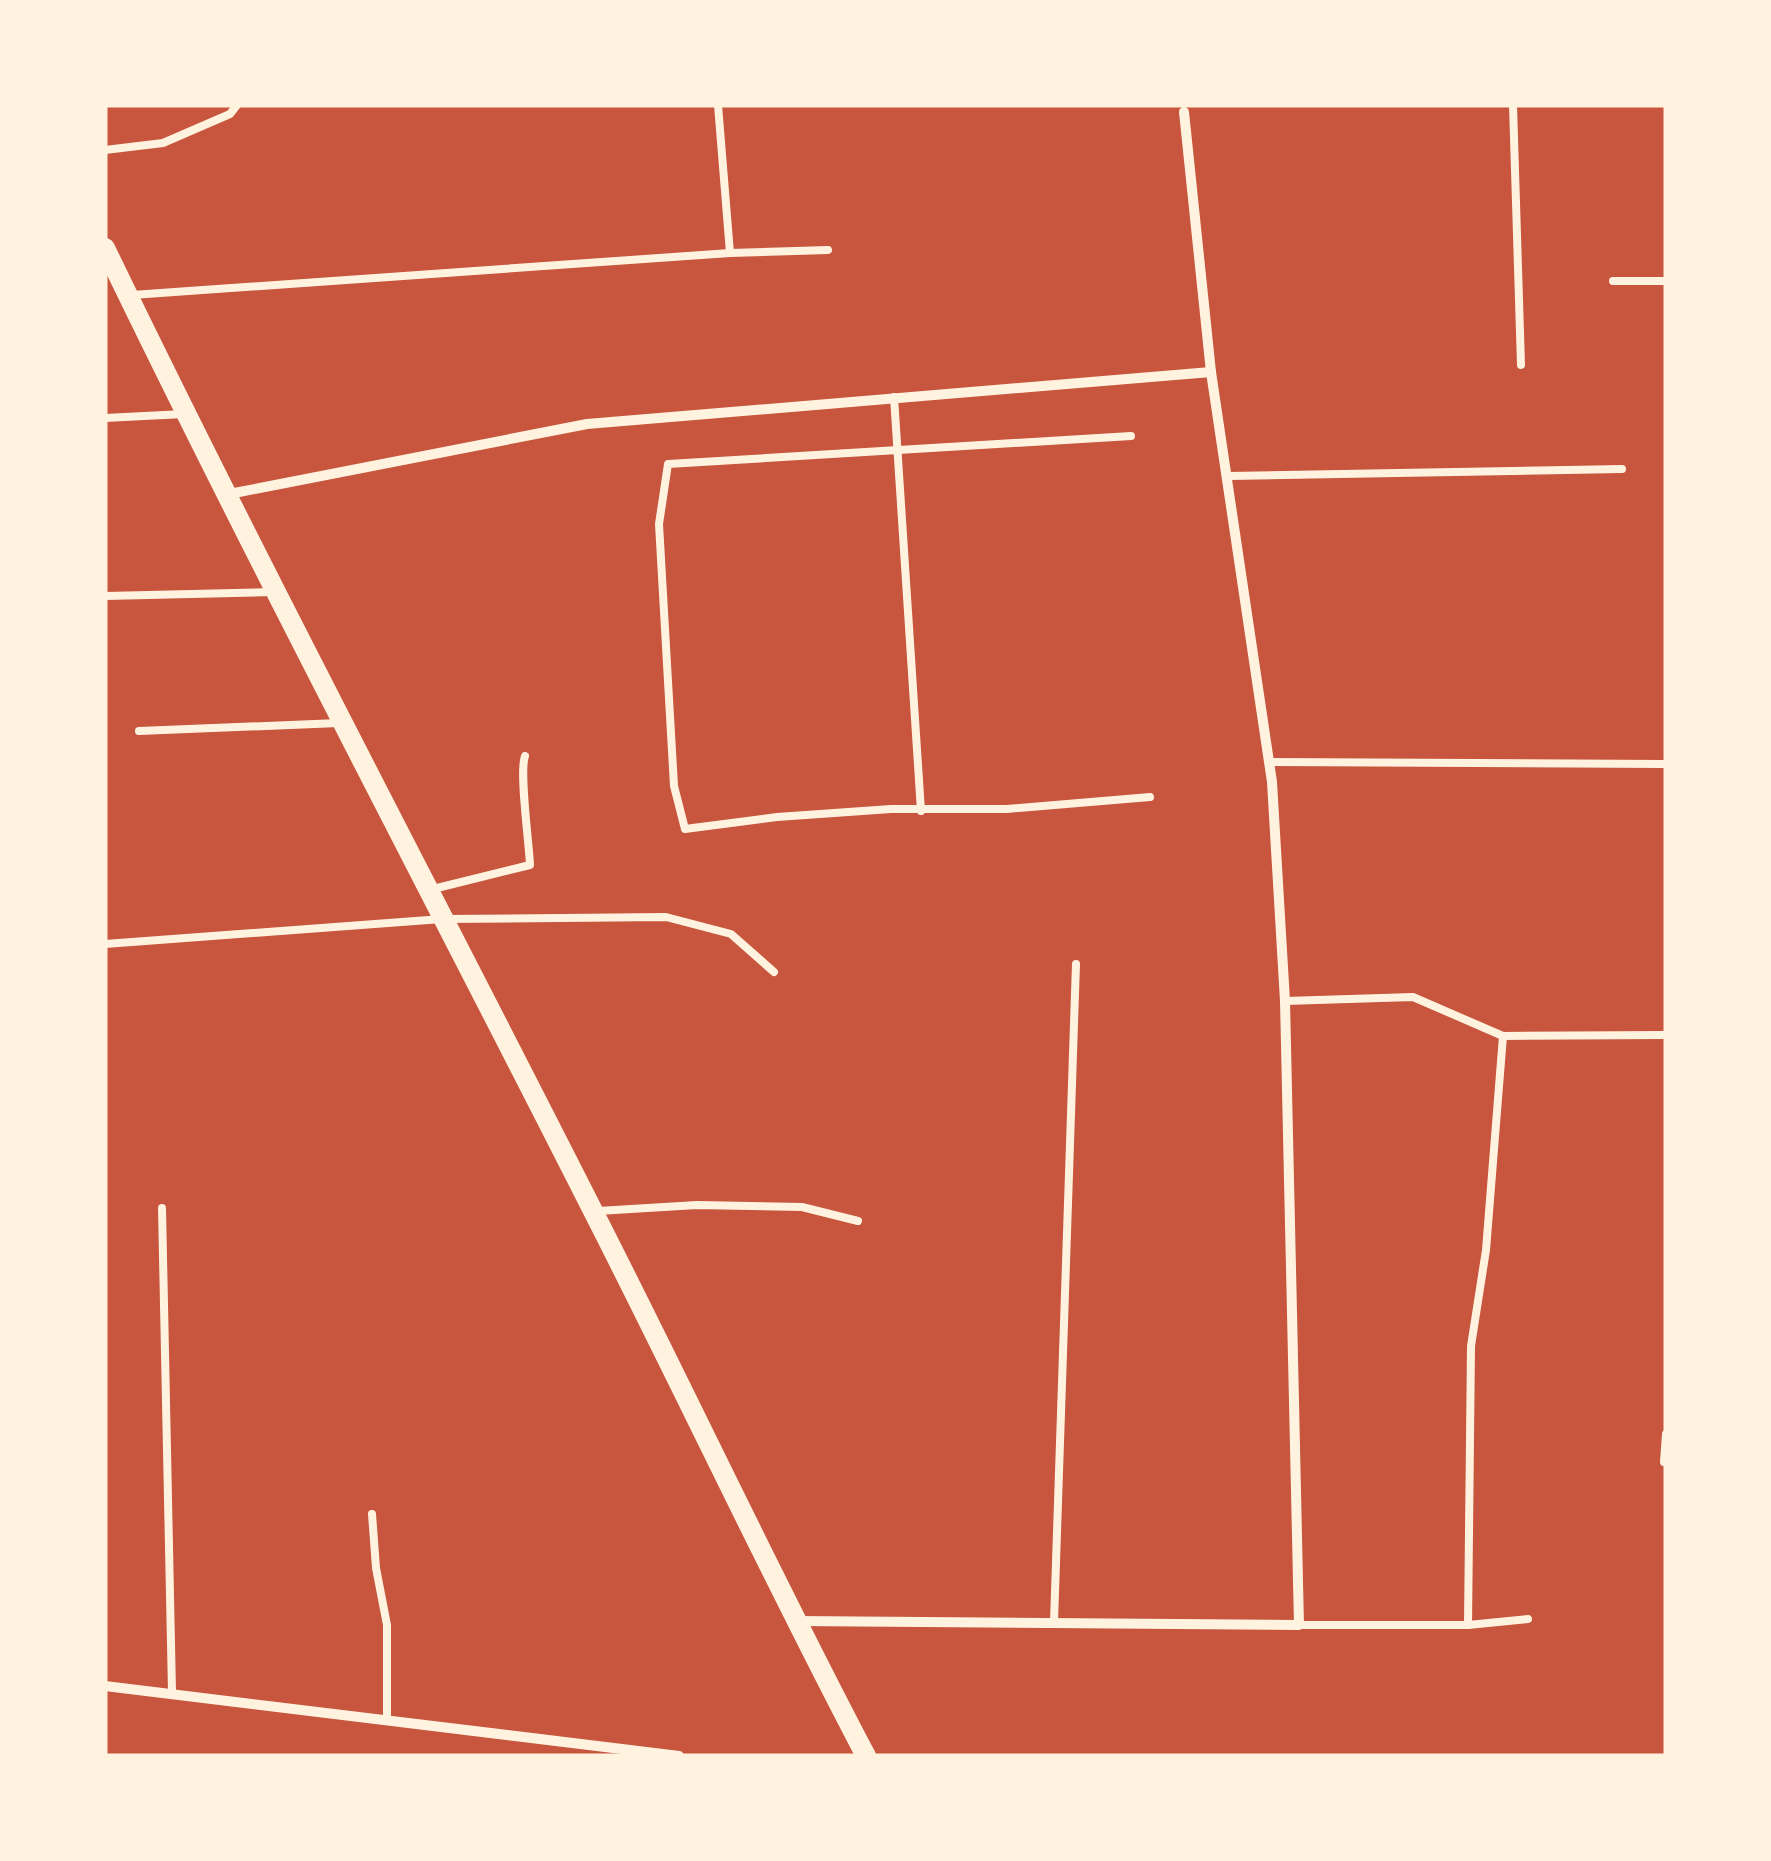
<svg xmlns="http://www.w3.org/2000/svg" width="1771" height="1861" font-family="'Asap Condensed',sans-serif">
  <style>
    .lines { fill: none; stroke-linecap: round; stroke-linejoin: round }
    .service { stroke: #fff3e0; stroke-width: 8 }
    .minor { stroke: #fff3e0; stroke-width: 10 }
    .secondary { stroke: #fff3e0; stroke-width: 20 }
  </style>
  <rect width="100%" height="100%" fill="#c8553d"/>
  <g class="lines">
    <g class="service">
      <polyline points="718,105 730,253"/>
      <polyline points="1513,105 1521,365"/>
      <polyline points="105,150 163,143 230,114 237,105"/>
      <polyline points="1613,281 1666,281"/>
      <polyline points="132,295 730,253 828,250"/>
      <polyline points="894,397 921,811"/>
      <polyline points="105,418 184,414"/>
      <polyline points="1131,436 668,464 659,524 674,786 685,829 777,817 891,809 1007,809 1150,797"/>
      <polyline points="1229,476 1622,469"/>
      <polyline points="105,596 273,592"/>
      <polyline points="139,731 339,723"/>
      <polyline points="1270,762 1666,764"/>
      <path d="M433,889L530,865C529,842 519,771 525,756"/>
      <polyline points="105,944 442,919 666,917 731,934 774,972"/>
      <polyline points="1285,1001 1413,997 1503,1036 1666,1035"/>
      <polyline points="162,1208 172,1692"/>
      <polyline points="598,1211 697,1205 802,1207 858,1221"/>
      <polyline points="1664,1462 1666,1434"/>
      <polyline points="372,1514 376,1568 387,1625 387,1720"/>
      <polyline points="1054,1622 1076,964"/>
      <polyline points="1299,1625 1468,1625 1528,1619"/>
      <polyline points="1468,1625 1471,1346 1486,1250 1503,1036"/>
    </g>
    <g class="minor">
      <polyline points="229,494 587,424 1211,372"/>
      <polyline points="795,1621 1299,1625 1285,1001 1272,782 1211,372 1184,112"/>
      <polyline points="105,1686 679,1756"/>
    </g>
    <path class="secondary" d="M105,248C261,571 430,889 592,1209C685,1391 771,1576 866,1756"/>
  </g>
  <rect width="1771" height="1861" fill="none" stroke="#fff3e0" stroke-width="215"/>
</svg>
